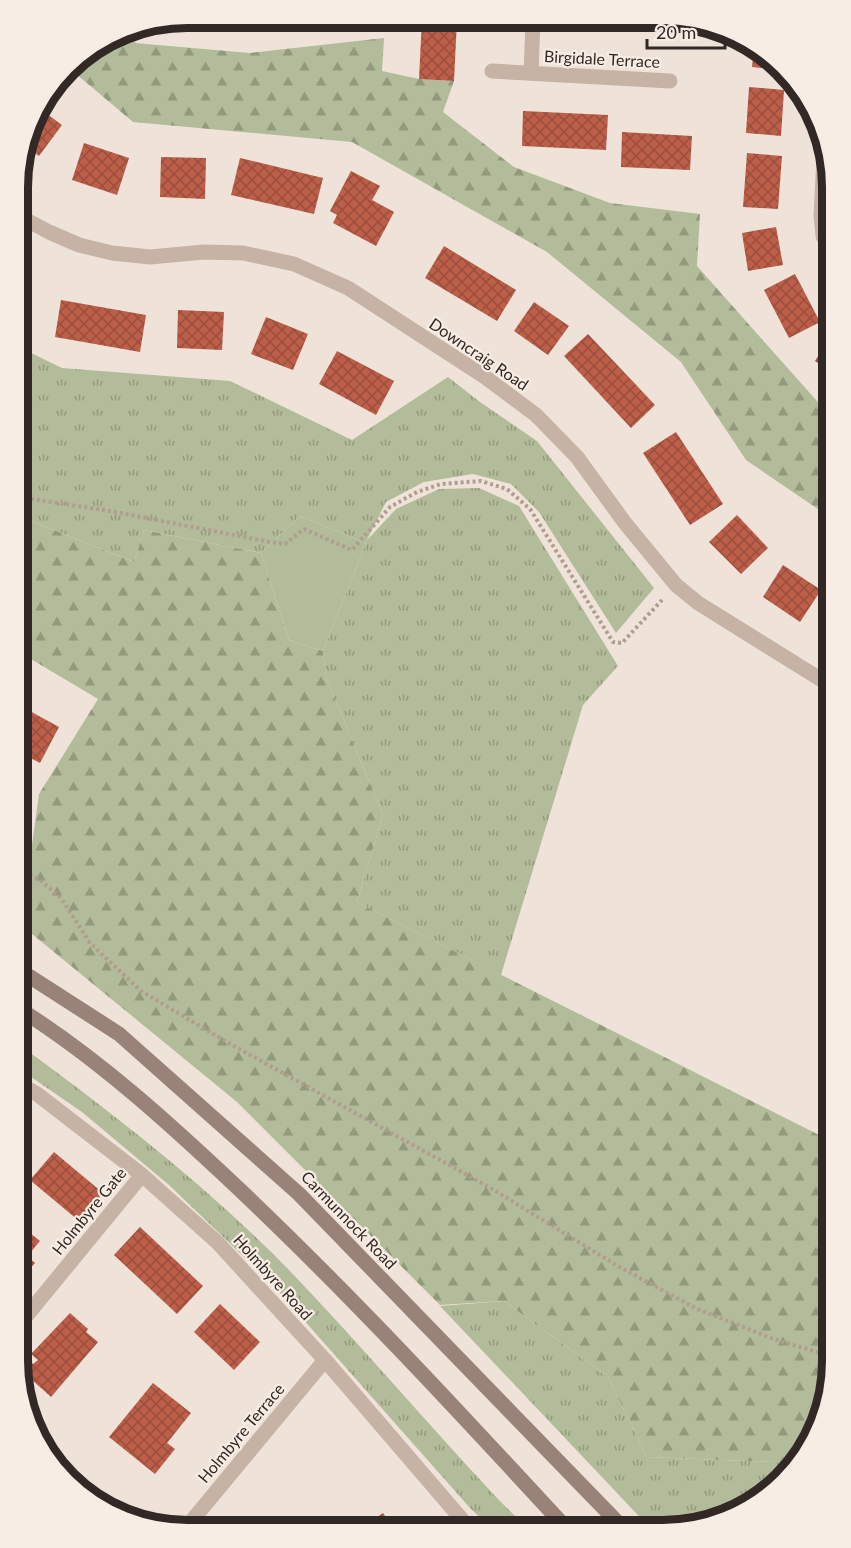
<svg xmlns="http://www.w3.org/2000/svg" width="851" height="1548" font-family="Lato,sans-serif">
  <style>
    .grass { fill: url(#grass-tufts) }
    .forest { fill: url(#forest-firs) }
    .green { fill: #b3bc9a }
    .building { fill: url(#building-cross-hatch) }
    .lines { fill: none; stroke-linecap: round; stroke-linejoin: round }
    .path { stroke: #b19d90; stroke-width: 4; stroke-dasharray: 3 3; stroke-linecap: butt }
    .minor { stroke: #c6b3a6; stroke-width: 15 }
    .secondary { stroke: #998278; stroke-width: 15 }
    .labels { text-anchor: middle; stroke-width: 4.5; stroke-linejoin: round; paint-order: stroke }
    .street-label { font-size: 16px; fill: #322926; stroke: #f7ede5 }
    .rim { fill: none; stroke: #322926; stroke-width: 8 }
  </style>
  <defs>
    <pattern id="grass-tufts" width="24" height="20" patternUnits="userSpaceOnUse" patternTransform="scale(1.5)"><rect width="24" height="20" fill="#b3bc9a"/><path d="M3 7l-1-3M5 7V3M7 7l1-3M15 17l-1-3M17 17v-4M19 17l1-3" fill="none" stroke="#92997d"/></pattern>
    <pattern id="forest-firs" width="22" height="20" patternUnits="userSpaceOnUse" patternTransform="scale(1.5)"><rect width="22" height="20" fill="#b3bc9a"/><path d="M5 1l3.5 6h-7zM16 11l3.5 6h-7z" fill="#92997d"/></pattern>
    <pattern id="building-cross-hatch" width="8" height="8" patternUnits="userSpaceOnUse" patternTransform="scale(1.5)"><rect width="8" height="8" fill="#bd5e49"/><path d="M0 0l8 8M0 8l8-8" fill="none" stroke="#9a4e3d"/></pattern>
  </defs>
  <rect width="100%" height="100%" fill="#efe3d9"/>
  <g class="grass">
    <polygon points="19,347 62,368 230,381 352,440 448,377 480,402 537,441 654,588 616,633 539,512 511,484 473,474 424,482 386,502 367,540 396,509 439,489 479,488 519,506 618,666 583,705 501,975 357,902 383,815 326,677 323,651 366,543 300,516 261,553 144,530 134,562 19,516"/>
    <path d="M18,1044C113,1113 207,1186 289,1270C360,1344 427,1423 497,1498L529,1530L492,1529L470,1508L271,1283L169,1185L82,1112L18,1068Z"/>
    <polygon points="504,1301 608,1377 647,1457 798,1463 718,1521 664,1530 652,1530 440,1306"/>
  </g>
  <g class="forest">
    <path d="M139,28L135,43L250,53L384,38L382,71L419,79L454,81L443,112L514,167L610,203L700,214L697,266L833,419V539L831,518L746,460L681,362L547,252L352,142L133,122L69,68C83,51 117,32 139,28Z"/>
    <polygon points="19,516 134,562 144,530 261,553 289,640 323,651 326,677 383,815 357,902 833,1142 833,1372 798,1463 647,1457 608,1377 504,1301 440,1305 237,1102 21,925 39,794 98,699 19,652"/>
  </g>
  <polygon class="green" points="300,516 366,543 323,651 289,640 261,553"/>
  <g class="building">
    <polygon points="422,19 457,20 454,81 419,79"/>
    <polygon points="595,21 695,21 695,31 594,26"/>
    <polygon points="754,49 775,60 782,70 752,67"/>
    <polygon points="749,87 784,90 781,136 746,133"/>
    <polygon points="39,108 62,125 39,156 26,145 36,112"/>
    <polygon points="523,111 608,115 606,150 522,146"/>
    <polygon points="622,132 692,136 690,170 621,167"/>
    <polygon points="84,143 129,158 117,195 72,180"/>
    <polygon points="747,153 782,156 778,209 743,207"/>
    <polygon points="161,157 206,158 205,199 160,197"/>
    <polygon points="240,158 323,178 314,214 231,195"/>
    <polygon points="351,171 380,186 372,200 394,212 376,246 333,223 337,215 330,211"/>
    <polygon points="776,227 783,265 748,271 742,233"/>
    <polygon points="444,246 516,290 497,321 425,278"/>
    <polygon points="795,274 820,322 789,338 764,290"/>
    <polygon points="61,300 146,315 140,352 55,337"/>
    <polygon points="534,302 569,326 548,355 514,331"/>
    <polygon points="178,310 224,312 222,350 177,348"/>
    <polygon points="266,317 308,334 293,370 251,354"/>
    <polygon points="833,333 833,373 815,361"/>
    <polygon points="588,334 655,405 631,428 564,356"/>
    <polygon points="337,351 394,381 376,415 319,384"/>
    <polygon points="676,432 723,504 690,525 643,453"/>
    <polygon points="737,515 768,548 741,574 709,542"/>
    <polygon points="783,565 821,590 800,622 763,597"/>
    <polygon points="19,705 59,727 40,763 19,752"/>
    <polygon points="54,1152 103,1193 79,1221 30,1180"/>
    <polygon points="20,1225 40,1241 30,1253 18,1243 18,1227"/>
    <polygon points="140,1227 203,1286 177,1314 114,1255"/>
    <polygon points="18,1248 35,1263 18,1283"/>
    <polygon points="220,1304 260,1342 234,1370 194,1332"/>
    <polygon points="70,1313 88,1329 86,1332 98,1342 51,1397 20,1369 28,1360 33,1364 38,1360 31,1354"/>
    <polygon points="153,1383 191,1413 167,1443 175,1449 155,1474 109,1437"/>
    <polygon points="383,1513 394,1529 360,1529"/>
  </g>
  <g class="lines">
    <g class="path">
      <polyline points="19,497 116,512 270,542 285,544 304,529 352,550 390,507 417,492 441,484 481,481 507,489 530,509 613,642 622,643 662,600"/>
      <polyline points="19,869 40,880 61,898 90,943 141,991 225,1041 489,1187 616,1265 697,1309 774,1339 833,1357"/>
    </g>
    <g class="minor">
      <polyline points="492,71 670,81"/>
      <polyline points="531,73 533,20"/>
      <polyline points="825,137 821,216 823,236 833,257"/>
      <polyline points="19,216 49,232 79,245 112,253 150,257 204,252 243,253 294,264 348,288 485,377 536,415 577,457 625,523 676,585 698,603 833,687"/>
      <polyline points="18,1083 37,1094 142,1175 218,1243 325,1360 470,1529"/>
      <polyline points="18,1326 142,1175"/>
      <polyline points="185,1529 325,1360"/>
    </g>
    <g class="secondary">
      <polyline points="18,969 119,1034 299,1194 625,1530"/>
      <path d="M18,1008C99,1059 170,1124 239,1189C354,1298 461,1414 568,1530"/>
    </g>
  </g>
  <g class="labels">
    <g class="street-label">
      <text transform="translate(602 59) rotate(3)" y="6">Birgidale Terrace</text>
      <text transform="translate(479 354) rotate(34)" y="6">Downcraig Road</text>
      <text transform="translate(89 1211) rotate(-51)" y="6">Holmbyre Gate</text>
      <text transform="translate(349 1220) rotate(46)" y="6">Carmunnock Road</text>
      <text transform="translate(273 1277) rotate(48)" y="6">Holmbyre Road</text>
      <text transform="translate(241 1433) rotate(-50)" y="6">Holmbyre Terrace</text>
    </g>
  </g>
  <path d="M0 0H851V1548H0ZM187 28H663A159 159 0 0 1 822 187V1361A159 159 0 0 1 663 1520H187A159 159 0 0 1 28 1361V187A159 159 0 0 1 187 28Z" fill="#f7ede5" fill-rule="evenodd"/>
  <path class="rim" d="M187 28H663A159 159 0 0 1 822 187V1361A159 159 0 0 1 663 1520H187A159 159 0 0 1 28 1361V187A159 159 0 0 1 187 28Z"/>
  <path d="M647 39v9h78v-9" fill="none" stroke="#322926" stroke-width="3"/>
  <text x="656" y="39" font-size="18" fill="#322926" stroke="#f7ede5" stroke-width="4.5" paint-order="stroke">20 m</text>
</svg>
